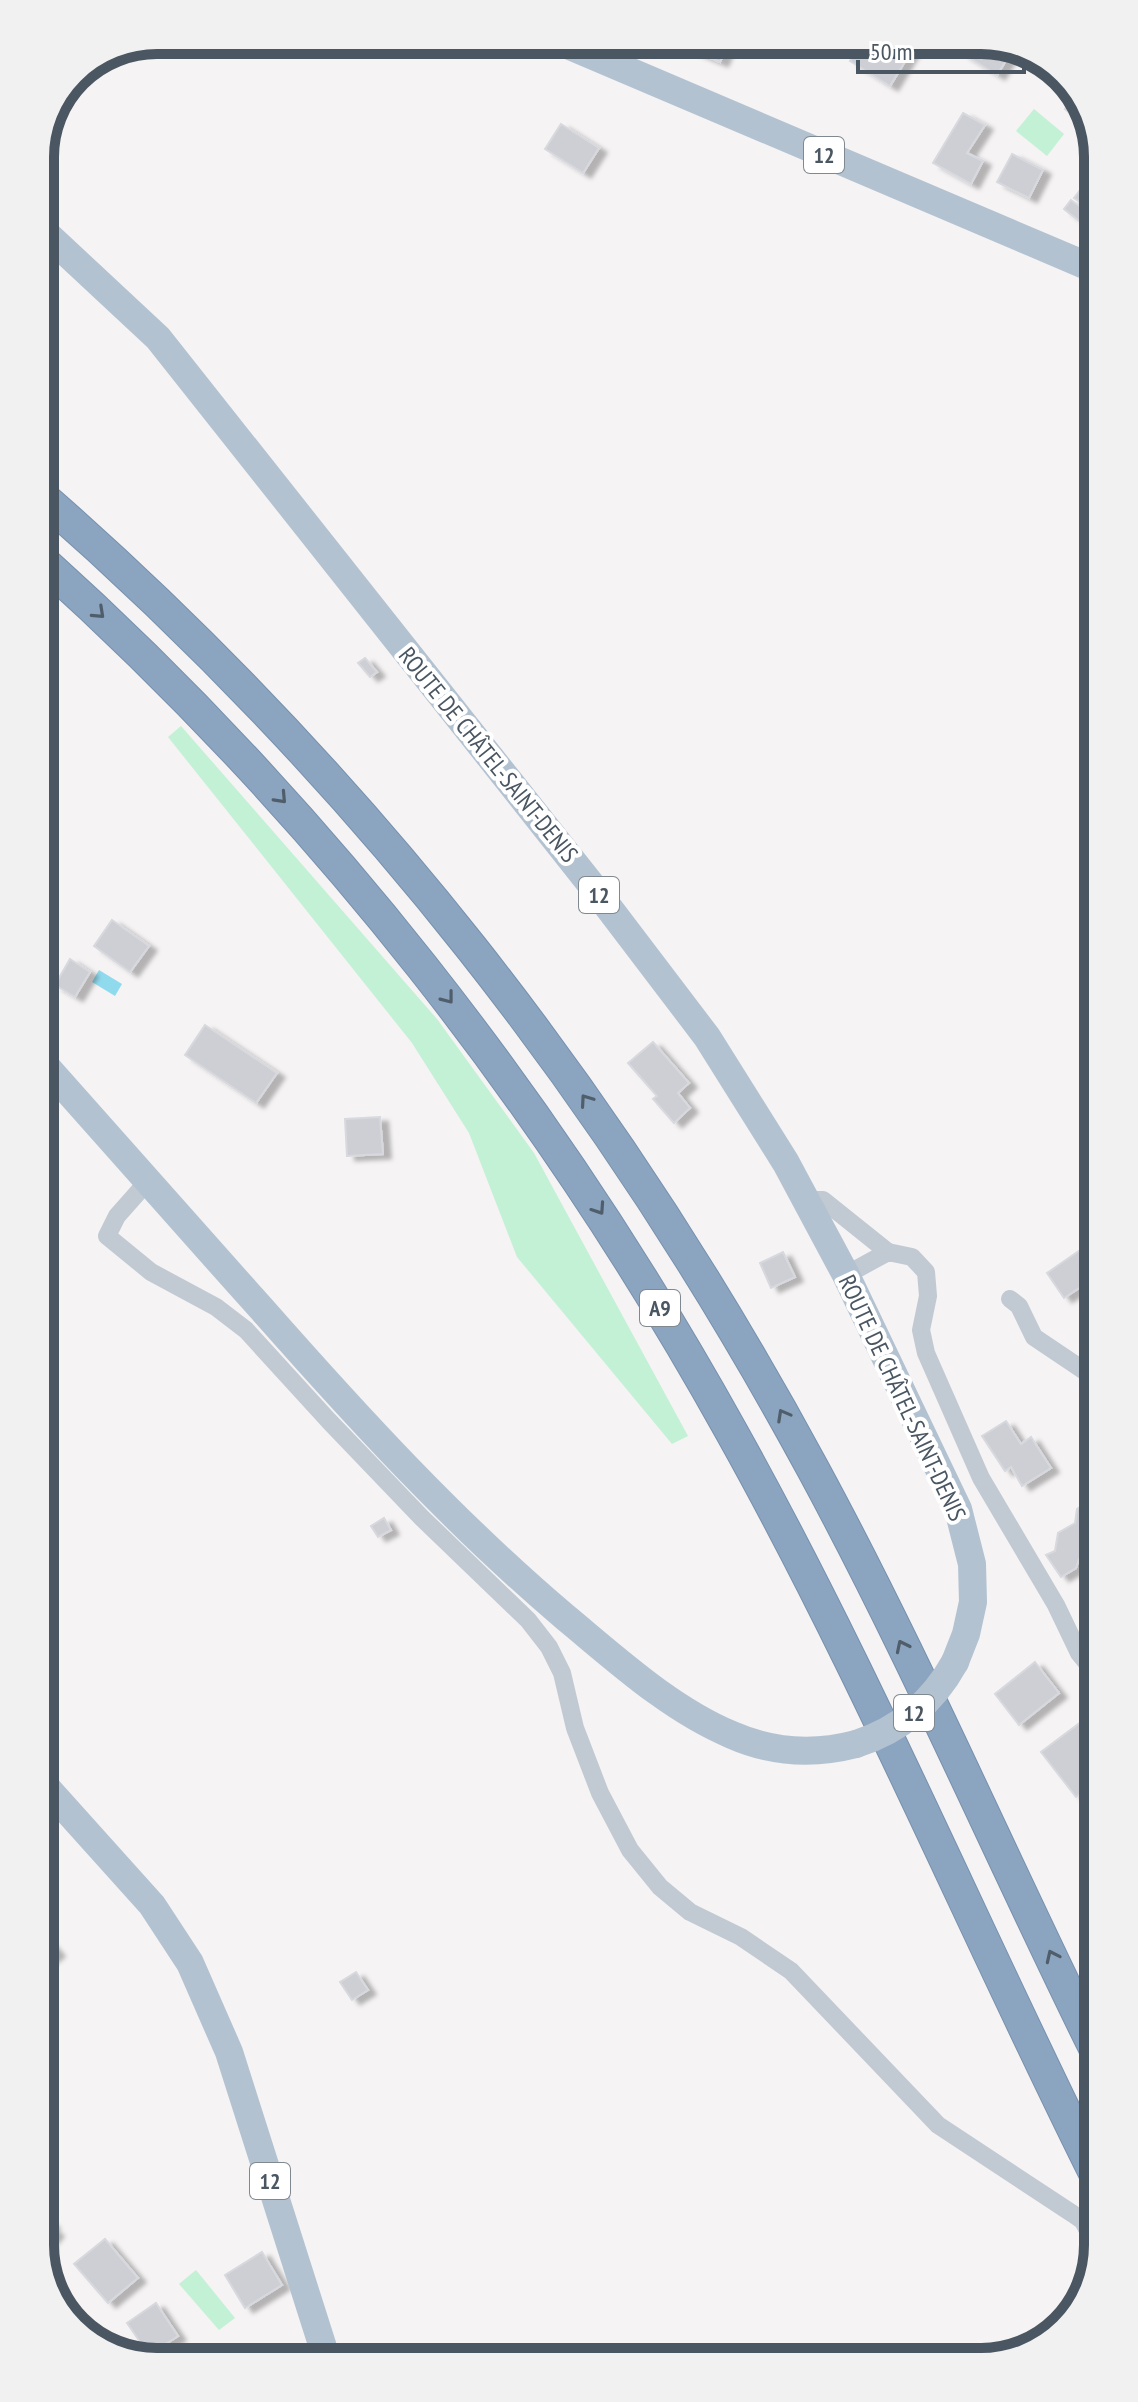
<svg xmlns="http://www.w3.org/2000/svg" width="1138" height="2402" font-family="'PT Sans Narrow',sans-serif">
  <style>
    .green { fill: #c3f1d5 }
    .water { fill: #90daee }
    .building { fill: #cdcfd5; stroke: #d7d9de; stroke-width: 2; filter: url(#shadow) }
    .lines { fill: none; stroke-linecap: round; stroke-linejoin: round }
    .highway-casing { stroke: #7690ad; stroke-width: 34 }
    .street { stroke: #c1cad2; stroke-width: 18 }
    .primary { stroke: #b3c2d1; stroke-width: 28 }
    .highway { stroke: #8ba5c1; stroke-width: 32 }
    .primary-bridge { stroke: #b3c2d1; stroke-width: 28 }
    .oneway { stroke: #505e6b }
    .labels { text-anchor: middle; stroke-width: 8; stroke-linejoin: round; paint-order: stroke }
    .shield { fill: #fff; stroke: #808990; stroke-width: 2 }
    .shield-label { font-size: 22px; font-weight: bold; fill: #4a5661 }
    .street-label { font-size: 24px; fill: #4a5661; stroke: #fff }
    .rim { fill: none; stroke: #4a5661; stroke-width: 10 }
  </style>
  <defs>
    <filter id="shadow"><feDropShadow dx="8" dy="4.5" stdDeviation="2" flood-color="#0004"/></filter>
  </defs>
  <rect width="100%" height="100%" fill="#f5f3f3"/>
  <g class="green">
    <polygon points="1034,109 1064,134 1047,156 1016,131"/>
    <polygon points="181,726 437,1019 534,1153 688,1436 672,1444 517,1257 469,1133 412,1043 168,737"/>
    <polygon points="196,2270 235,2318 219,2330 179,2284"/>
  </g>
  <polygon class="water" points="99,970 122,984 115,996 92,982"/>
  <g class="building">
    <polygon points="667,40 730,40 720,62"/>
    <polygon points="863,40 918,40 890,86 850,61"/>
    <polygon points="970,40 989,40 1013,49 997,75 962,53"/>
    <polygon points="1076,97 1092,119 1092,122 1087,118 1082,124 1065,109"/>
    <polygon points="963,113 985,125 967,153 983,161 971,184 933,163"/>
    <polygon points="561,124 599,148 583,173 545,149"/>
    <polygon points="1012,154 1043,170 1029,198 997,182"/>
    <polygon points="1088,188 1092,190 1092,203 1088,208 1074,198 1081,189"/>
    <polygon points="1071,200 1090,214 1083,224 1064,209"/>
    <polygon points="365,658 377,672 370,677 358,663"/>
    <polygon points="112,920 149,946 130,972 94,946"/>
    <polygon points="70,959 90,972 75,997 55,985"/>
    <polygon points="205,1025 277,1073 256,1103 185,1055"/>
    <polygon points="653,1042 689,1083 678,1093 690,1108 674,1123 653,1099 657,1096 628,1063"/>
    <polygon points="380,1117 383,1154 347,1156 345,1119"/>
    <polygon points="1083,1248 1089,1256 1095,1252 1095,1289 1090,1281 1064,1298 1047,1273"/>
    <polygon points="783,1252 795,1277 771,1288 760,1263"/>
    <polygon points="1006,1421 1021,1444 1031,1437 1051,1468 1022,1486 1011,1467 1005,1471 982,1436"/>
    <polygon points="1096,1495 1096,1540 1090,1552 1079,1559 1076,1568 1061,1577 1046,1555 1055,1551 1058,1533 1075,1523 1077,1509"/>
    <polygon points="384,1518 391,1530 378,1537 371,1526"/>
    <polygon points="1035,1662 1059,1693 1019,1725 995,1694"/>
    <polygon points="1081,1722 1096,1743 1097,1782 1076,1797 1041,1752"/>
    <polygon points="1097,1823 1097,1846 1085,1832"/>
    <polygon points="45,1938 57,1952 45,1962"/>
    <polygon points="356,1972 368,1990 352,2000 340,1982"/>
    <polygon points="46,2219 52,2224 50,2227 56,2232 46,2244"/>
    <polygon points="105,2239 138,2278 108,2303 74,2264"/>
    <polygon points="262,2252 282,2285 245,2308 225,2275"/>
    <polygon points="156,2303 178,2336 149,2355 127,2323"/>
  </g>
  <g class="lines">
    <defs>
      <g id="highway">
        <path d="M41,496C360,775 612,1097 813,1469C916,1659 1001,1858 1097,2052"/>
        <path d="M41,560C319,810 550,1105 731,1431C867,1674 974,1931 1098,2179"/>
      </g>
    </defs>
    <use href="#highway" class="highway-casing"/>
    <g class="street">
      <polyline points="148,1181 117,1216 107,1236 151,1272 216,1307 246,1330 329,1421 422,1518 528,1620 549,1647 562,1673 575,1728 600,1793 630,1850 660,1887 690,1912 741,1937 791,1971 938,2125 1073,2214 1083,2221 1097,2248"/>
      <polyline points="806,1200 823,1200 888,1252"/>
      <polyline points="846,1275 888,1252 912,1257 926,1272 928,1296 921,1330 926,1353 981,1478 1056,1605 1079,1653 1096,1674"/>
      <polyline points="1010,1299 1019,1306 1034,1337 1095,1378"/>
    </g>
    <g class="primary">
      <polyline points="556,40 1092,268"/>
      <polyline points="40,228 158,338 593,887 707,1037 786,1163 846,1275 958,1509 972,1564 973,1602 966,1634 955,1662"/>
      <path d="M43,1063C115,1144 187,1226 260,1307C356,1416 454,1523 565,1617C617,1660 670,1709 732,1735C773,1753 814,1755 856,1744"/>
      <polyline points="45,1786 152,1905 190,1963 229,2052 327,2360"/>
    </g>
    <use href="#highway" class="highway"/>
    <path class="primary-bridge" d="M856,1744C900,1730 933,1702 955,1662"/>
  </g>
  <defs><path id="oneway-chevron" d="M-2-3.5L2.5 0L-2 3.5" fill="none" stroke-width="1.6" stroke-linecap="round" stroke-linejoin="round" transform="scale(2)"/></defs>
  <g class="oneway">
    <use href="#oneway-chevron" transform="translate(99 613) rotate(43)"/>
    <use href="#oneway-chevron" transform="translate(281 798) rotate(47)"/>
    <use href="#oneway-chevron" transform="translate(448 998) rotate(52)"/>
    <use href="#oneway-chevron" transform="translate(586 1100) rotate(-125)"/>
    <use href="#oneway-chevron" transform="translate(599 1209) rotate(56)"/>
    <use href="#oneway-chevron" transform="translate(783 1415) rotate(-119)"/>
    <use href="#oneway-chevron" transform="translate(902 1646) rotate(-116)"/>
    <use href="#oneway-chevron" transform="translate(1052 1956) rotate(-115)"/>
  </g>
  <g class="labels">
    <g class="shield">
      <rect x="804" y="137" width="40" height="36" rx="6"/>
      <rect x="579" y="877" width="40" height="36" rx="6"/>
      <rect x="640" y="1290" width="40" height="36" rx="6"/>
      <rect x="894" y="1695" width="40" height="36" rx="6"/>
      <rect x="250" y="2163" width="40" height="36" rx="6"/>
    </g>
    <g class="shield-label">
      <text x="824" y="163">12</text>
      <text x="599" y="903">12</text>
      <text x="660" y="1316">A9</text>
      <text x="914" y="1721">12</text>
      <text x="270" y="2189">12</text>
    </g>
    <g class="street-label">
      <text transform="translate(488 755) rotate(51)" y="8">ROUTE DE CHÂTEL-SAINT-DENIS</text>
      <text transform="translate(902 1398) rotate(65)" y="8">ROUTE DE CHÂTEL-SAINT-DENIS</text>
    </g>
  </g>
  <path d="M0 0H1138V2402H0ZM157 54H981A103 103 0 0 1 1084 157V2245A103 103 0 0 1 981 2348H157A103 103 0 0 1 54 2245V157A103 103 0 0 1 157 54Z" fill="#f1f1f2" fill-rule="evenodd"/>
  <path class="rim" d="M157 54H981A103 103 0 0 1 1084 157V2245A103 103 0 0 1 981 2348H157A103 103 0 0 1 54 2245V157A103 103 0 0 1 157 54Z"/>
  <path d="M858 60v12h166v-12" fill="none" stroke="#4a5661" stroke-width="4"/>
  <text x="870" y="60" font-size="24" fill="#4a5661" stroke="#ffffff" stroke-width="6" paint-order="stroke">50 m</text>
</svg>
